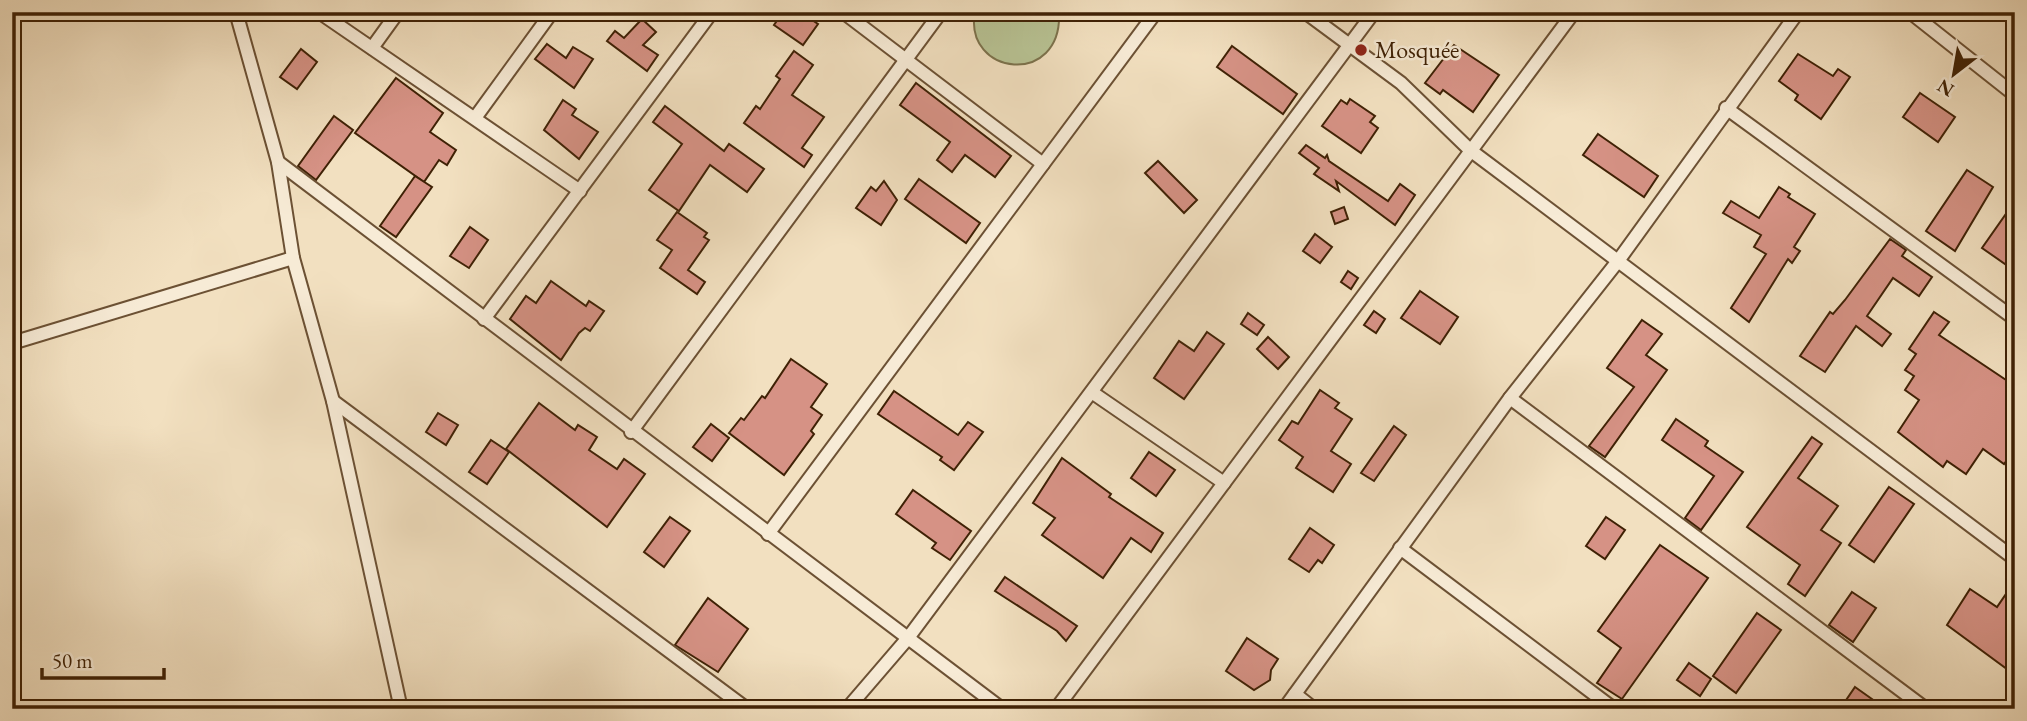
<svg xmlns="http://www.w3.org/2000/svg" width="2027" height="721" font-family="'EB Garamond',serif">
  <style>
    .green { fill: #b8c394; stroke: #7c724c; stroke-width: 2 }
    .building { fill: #d69285; stroke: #3f2105; stroke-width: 2 }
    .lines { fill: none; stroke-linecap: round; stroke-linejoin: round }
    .street-casing { stroke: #6c5134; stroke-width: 16 }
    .street { stroke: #f7ebd6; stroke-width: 12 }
    .poi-dot { fill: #8f2418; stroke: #f7ebd6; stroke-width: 2.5 }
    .labels { text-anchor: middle; stroke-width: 5; stroke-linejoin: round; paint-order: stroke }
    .poi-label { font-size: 24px; fill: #3f2105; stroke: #f7ebd6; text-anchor: start }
  </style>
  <rect width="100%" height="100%" fill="#f2e0c0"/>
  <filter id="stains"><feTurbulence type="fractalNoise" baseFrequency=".00286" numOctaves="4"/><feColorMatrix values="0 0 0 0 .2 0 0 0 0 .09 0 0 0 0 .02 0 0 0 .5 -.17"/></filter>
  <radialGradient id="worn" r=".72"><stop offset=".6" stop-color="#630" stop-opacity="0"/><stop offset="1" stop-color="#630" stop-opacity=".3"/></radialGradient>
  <path class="green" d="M975,12H1059C1063,88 963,76 975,12Z"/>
  <g class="building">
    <polygon points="783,12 800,12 818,24 803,45 774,25"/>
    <polygon points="642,19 656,32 643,45 658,55 647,71 607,41 615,31 624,38"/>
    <polygon points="547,44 566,58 573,47 593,59 574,88 535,59"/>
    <polygon points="1454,45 1499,75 1473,112 1443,90 1440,94 1425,83"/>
    <polygon points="1232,46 1297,94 1283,114 1217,67"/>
    <polygon points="301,49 317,62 297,89 280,77"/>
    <polygon points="794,51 813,65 792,95 824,117 802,148 812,155 804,167 744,123 756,106 760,109 780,79 776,76"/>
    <polygon points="1798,54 1833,76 1838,69 1850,77 1821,119 1795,100 1798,95 1779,81"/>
    <polygon points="396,78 443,113 430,132 456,150 447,165 439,160 424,182 355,133"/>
    <polygon points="916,83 1011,156 995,177 965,155 952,172 937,160 950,142 900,105"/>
    <polygon points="1920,93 1955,117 1938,142 1903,117"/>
    <polygon points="1350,99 1375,116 1370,122 1378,128 1361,153 1322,126 1341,100 1347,104"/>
    <polygon points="563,100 576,109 572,115 598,132 579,159 544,130"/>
    <polygon points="665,106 724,151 729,144 764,169 747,192 710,165 679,211 649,190 682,144 653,122"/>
    <polygon points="334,116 353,130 316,180 298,166"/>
    <polygon points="1598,134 1658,176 1644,197 1583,155"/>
    <polygon points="1306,145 1325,158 1327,155 1329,161 1388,201 1400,184 1415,195 1395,225 1336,181 1339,191 1314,174 1319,168 1299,153"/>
    <polygon points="1158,161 1197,200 1184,213 1145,173"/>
    <polygon points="1967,170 1993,187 1955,251 1926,231"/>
    <polygon points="415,176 432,187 396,237 380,226"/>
    <polygon points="919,179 980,223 966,243 905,199"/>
    <polygon points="884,181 897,200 881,225 856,208 871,187 876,191"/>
    <polygon points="1779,187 1790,194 1788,197 1815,214 1794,247 1800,251 1792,263 1788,259 1749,322 1731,308 1766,254 1754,247 1761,235 1723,213 1731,201 1759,218"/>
    <polygon points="2015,201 2015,271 1982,248"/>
    <polygon points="1344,207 1348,219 1335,224 1331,212"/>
    <polygon points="677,212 707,233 704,237 709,240 688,270 705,282 697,294 660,268 672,250 657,240"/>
    <polygon points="470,227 488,240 469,268 450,256"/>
    <polygon points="1315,234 1332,247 1320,263 1303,251"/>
    <polygon points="1890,239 1906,250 1902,256 1932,277 1919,296 1893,278 1867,316 1891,334 1882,346 1856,326 1825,372 1800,356 1830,312 1833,314 1845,300"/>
    <polygon points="1348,271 1358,278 1351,289 1341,282"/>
    <polygon points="551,281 586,306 589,301 604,311 590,331 585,328 579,333 561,360 510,319 526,296 536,303"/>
    <polygon points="1420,291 1458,317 1440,344 1401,318"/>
    <polygon points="1374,311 1385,319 1376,333 1364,325"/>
    <polygon points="1934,312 1949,322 1939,335 2015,386 2015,449 2004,464 1983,449 1966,474 1947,461 1943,467 1898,432 1919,400 1905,390 1914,376 1905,370 1916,354 1909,349"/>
    <polygon points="1248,313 1264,325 1257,335 1241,324"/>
    <polygon points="1642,320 1662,334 1646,355 1667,370 1605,457 1589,446 1634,387 1607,368"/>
    <polygon points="1207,332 1224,344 1184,399 1154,378 1179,341 1194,351"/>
    <polygon points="1268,337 1289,357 1278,369 1257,349"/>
    <polygon points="791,359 827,384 811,407 822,415 811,431 814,434 784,475 729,433 741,418 744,420 762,396 765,398"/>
    <polygon points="1320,390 1339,403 1335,408 1352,419 1331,451 1351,464 1333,492 1296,468 1303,457 1279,440 1292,421 1298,424"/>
    <polygon points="894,391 958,435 968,422 983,432 954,470 940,460 942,457 878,414"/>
    <polygon points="539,403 575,430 578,425 597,437 589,450 617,469 624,459 645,474 607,527 506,449"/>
    <polygon points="438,413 458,425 446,445 426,432"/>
    <polygon points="1676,419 1708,441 1705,446 1743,472 1701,530 1685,518 1714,476 1662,440"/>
    <polygon points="711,424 729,438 712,461 693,447"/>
    <polygon points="1394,426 1406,435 1374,481 1361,473"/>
    <polygon points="1812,437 1822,444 1798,478 1838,506 1821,530 1841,543 1805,596 1788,584 1800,565 1747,527"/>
    <polygon points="491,440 509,452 487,484 469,472"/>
    <polygon points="1149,452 1175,470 1156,496 1131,478"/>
    <polygon points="1062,458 1111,494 1109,497 1163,533 1151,552 1131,538 1103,578 1042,535 1055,518 1033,503"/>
    <polygon points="1889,487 1914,504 1874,562 1849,545"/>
    <polygon points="913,490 971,531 950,560 932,548 936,543 896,514"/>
    <polygon points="670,517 690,531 664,567 644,552"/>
    <polygon points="1606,517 1625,530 1605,559 1586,546"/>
    <polygon points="1310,528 1334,545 1322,563 1318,560 1309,572 1289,559"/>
    <polygon points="1660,545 1708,578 1622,699 1597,683 1621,648 1598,631"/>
    <polygon points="1005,577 1077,626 1066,641 1057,631 995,591"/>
    <polygon points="1970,589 1997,607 2006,594 2015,600 2015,675 1947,625"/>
    <polygon points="1852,592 1876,608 1853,642 1829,625"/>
    <polygon points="708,598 748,629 718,672 675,645"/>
    <polygon points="1757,613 1781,630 1736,693 1713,676"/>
    <polygon points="1247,638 1278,659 1271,670 1270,680 1254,690 1226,671"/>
    <polygon points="1689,663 1711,679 1700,696 1677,680"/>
    <polygon points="1855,687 1886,709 1840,709"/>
  </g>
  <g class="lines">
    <defs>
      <g id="street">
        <polyline points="236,12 278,162 293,258 333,401 401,709"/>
        <polyline points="319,12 580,191"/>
        <polyline points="843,12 1043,164"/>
        <polyline points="1305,12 1401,83 1470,150 2015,559"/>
        <polyline points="1910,12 2015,95"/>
        <polyline points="372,48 398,12"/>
        <polyline points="1726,108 2015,319"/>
        <polyline points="475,118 552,12"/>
        <polyline points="278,162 1002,709"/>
        <polyline points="484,319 712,12"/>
        <polyline points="12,343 293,258"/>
        <polyline points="1093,393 1224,483"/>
        <polyline points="1510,398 1926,709"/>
        <polyline points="333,401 747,709"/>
        <polyline points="631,432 941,12"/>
        <polyline points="768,534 1156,12"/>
        <polyline points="1400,548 1614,709"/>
        <polyline points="1295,694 1314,709"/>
        <polyline points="847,709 908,638 1374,12"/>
        <polyline points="1056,709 1574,12"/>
        <polyline points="1284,709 1510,398 1618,261 1798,12"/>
      </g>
    </defs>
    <use href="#street" class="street-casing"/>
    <use href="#street" class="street"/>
  </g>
  <circle class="poi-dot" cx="1361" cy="50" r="7"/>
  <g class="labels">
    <g class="poi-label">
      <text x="1375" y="58">Mosquée</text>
    </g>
  </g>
  <rect width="2027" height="721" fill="none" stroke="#f2e0c0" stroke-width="42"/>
  <rect x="14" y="14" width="1999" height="693" fill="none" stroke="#3f2105" stroke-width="3.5"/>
  <rect x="21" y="21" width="1985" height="679" fill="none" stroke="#3f2105" stroke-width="2"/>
  <g transform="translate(1954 74) rotate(211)" stroke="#f7ebd6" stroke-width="5" paint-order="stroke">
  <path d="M0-5L12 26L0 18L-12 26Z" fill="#3f2105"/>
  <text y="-10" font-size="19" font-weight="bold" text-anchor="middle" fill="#3f2105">N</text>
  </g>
  <path d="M42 668v10h122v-10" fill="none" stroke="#3f2105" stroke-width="3.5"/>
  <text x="52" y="668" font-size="21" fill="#3f2105" stroke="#f7ebd6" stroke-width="5" paint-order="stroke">50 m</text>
  <rect width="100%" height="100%" filter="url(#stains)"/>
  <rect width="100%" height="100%" fill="url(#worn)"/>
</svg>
